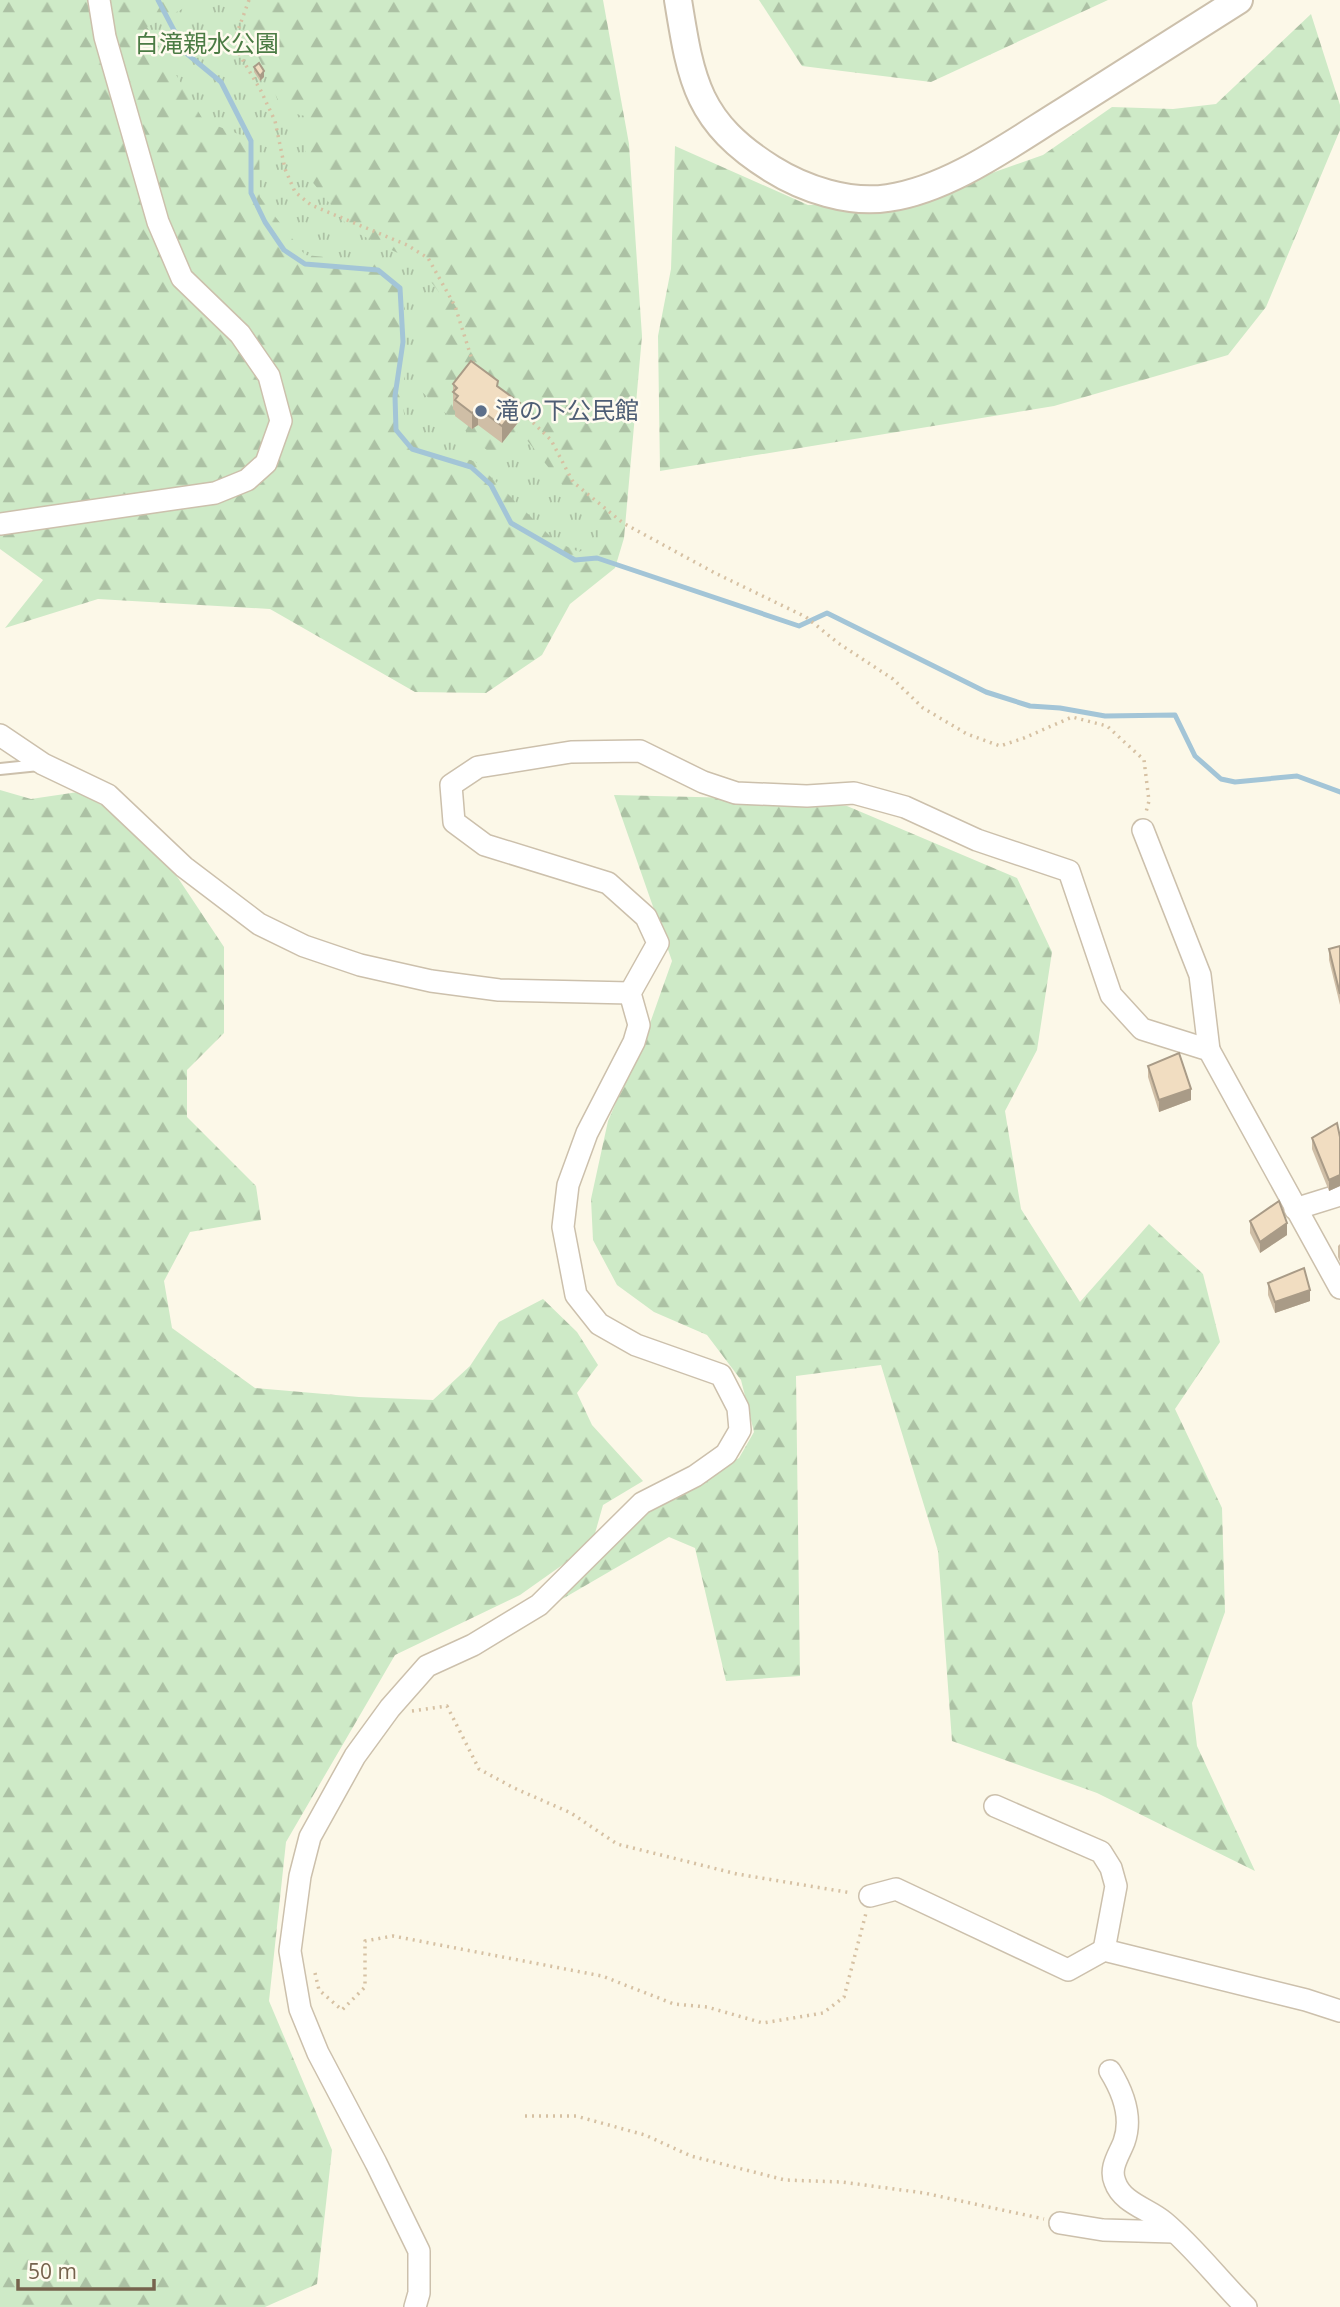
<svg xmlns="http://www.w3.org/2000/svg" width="1340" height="2307" font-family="'Open Sans','Noto Sans JP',sans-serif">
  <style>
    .forest { fill: url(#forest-firs) }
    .park { fill: url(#park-tufts) }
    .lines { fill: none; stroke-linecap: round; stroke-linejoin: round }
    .stream { stroke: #a3c5d7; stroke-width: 5 }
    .service-casing { stroke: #ccc0ac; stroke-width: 14 }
    .minor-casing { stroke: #ccc0ac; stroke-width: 24 }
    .tertiary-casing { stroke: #ccc0ac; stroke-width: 30 }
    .path { stroke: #d6c1a3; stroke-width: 3.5; stroke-dasharray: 2 5; stroke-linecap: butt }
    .service { stroke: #fff; stroke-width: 10 }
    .minor { stroke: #fff; stroke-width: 21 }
    .tertiary { stroke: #fff; stroke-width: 26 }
    .wall { fill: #cfbea6 }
    .shaded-wall { fill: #a99b87 }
    .building { fill: #f1ddc1; stroke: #a99b87; stroke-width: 2 }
    .service-dot { fill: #5c6f8a; stroke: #fffbef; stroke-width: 2.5 }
    .labels { text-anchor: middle; stroke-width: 5; stroke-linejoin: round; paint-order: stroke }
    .park-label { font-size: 24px; fill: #4b7b44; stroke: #fffbef }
    .service-label { font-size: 24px; fill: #4e5e75; stroke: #fffbef; text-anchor: start }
  </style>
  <defs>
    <pattern id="forest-firs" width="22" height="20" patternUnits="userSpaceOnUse" patternTransform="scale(1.75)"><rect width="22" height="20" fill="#ceeac7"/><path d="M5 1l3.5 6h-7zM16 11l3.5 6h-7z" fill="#acc1a4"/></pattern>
    <pattern id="park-tufts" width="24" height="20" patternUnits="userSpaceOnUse" patternTransform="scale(1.75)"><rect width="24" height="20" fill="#ceeac7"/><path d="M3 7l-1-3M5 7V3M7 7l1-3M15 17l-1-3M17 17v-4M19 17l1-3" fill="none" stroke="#acc1a4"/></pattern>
  </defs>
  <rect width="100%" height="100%" fill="#fcf8e8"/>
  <g class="forest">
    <polygon points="0,0 603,0 629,144 642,336 624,538 615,568 570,604 542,655 486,693 415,692 270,609 98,599 5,628 43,580 0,549"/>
    <polygon points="759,0 1108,0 931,82 802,66"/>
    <polygon points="1311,14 1340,105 1340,130 1266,307 1228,355 1054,406 660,471 658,336 671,269 675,146 808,205 913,201 1043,155 1112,107 1173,109 1216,104"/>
    <polygon points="0,790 31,799 78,792 122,816 178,878 224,947 224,1033 187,1070 187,1117 256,1186 261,1220 190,1232 164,1281 172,1328 255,1388 359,1397 433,1400 470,1366 499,1322 543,1299 577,1332 598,1365 577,1393 592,1425 643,1481 603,1505 592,1544 520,1595 395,1655 286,1842 269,2001 332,2150 317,2284 265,2307 0,2307"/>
    <polygon points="614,795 737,798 847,806 1017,878 1052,952 1037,1050 1005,1111 1021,1209 1080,1302 1149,1224 1203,1274 1220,1342 1175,1409 1222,1508 1225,1612 1192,1703 1197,1746 1255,1871 1097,1793 952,1741 938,1551 881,1365 796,1376 800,1676 726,1681 695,1548 669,1537 497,1637 644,1510 739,1458 754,1432 741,1380 707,1335 654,1312 617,1285 593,1240 591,1199 608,1121 649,1026 672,961"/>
  </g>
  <polygon class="park" points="200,0 245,0 252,16 247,32 283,111 305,116 306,174 351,230 416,262 438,291 444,315 421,319 422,392 499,461 519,430 578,505 601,521 598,541 579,552 555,541 476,462 426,446 406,427 402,400 406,359 403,282 376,262 305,255 260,197 259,142 204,121 147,27"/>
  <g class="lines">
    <polyline class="stream" points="158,0 186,53 221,82 251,141 251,193 265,222 284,250 305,264 378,270 400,288 403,342 395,396 396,430 412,449 471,467 491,485 511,523 575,560 597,558 799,626 827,613 986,692 1030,706 1060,708 1105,716 1175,715 1195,756 1221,779 1235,782 1297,776 1340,792"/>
    <defs>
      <polyline id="service" points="0,769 39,765"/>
      <g id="minor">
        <polyline points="0,524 215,493 247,480 266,463 281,421 269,376 240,334 182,278 158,222 105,37 99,0"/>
        <polyline points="0,735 43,764 108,795 184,867 259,924 304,946 360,965 431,981 499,990 630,993"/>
        <polyline points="1143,830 1200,975 1209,1050"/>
        <polyline points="1295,1209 1340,1195"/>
        <polyline points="995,1806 1101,1852 1111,1868 1116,1886 1104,1950"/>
        <polyline points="870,1896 896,1889 1068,1970 1104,1950 1306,2000 1340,2011"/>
        <path d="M1110,2071C1123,2092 1133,2117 1124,2142C1119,2155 1109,2168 1115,2182C1122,2203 1149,2209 1164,2222C1194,2247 1218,2279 1246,2307"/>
        <polyline points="1060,2223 1103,2230 1173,2232"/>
        <polyline points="415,2307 419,2293 419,2251 376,2163 318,2053 300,2009 290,1951 300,1876 310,1837 355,1756 390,1708 427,1666 473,1645 539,1605 642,1503 695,1476 726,1454 740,1430 738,1408 721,1375 636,1345 599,1324 576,1295 563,1227 568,1185 587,1133 634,1042 639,1025 630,993 658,943 646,917 608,883 485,845 454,822 451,785 478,767 571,752 640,751 703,782 736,793 807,796 854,793 905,807 977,840 1069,871 1111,995 1142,1029 1209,1050 1340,1288"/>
      </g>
      <path id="tertiary" d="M678,0C691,81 697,122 772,169C804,189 849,204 888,198C950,189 1012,143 1064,111C1122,74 1181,37 1239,0"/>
    </defs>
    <use href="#service" class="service-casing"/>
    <use href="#minor" class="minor-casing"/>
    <use href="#tertiary" class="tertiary-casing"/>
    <g class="path">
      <polyline points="249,0 237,33 238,52 261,91 275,121 285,169 295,192 311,205 407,245 428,258 455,306 474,366"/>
      <polyline points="518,408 551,440 573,482 623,523 715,573 806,617 838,643 893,679 923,708 967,734 1000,746 1024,738 1072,717 1107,726 1144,760 1149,801 1146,812"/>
      <polyline points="412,1711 447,1706 479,1769 514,1788 571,1813 617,1844 737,1874 852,1893"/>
      <polyline points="315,1973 319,1990 342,2010 365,1987 365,1941 393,1936 602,1976 674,2004 707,2007 763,2023 823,2013 844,1997 866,1913"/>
      <polyline points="525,2116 576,2116 645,2135 691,2156 785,2180 842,2182 924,2193 1044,2219"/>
    </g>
    <use href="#service" class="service"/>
    <use href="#minor" class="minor"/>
    <use href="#tertiary" class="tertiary"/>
  </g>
  <g class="wall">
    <polygon points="254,67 264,77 260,81 254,72"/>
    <polygon points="453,384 498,388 520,420 502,443 478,425 472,429 455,416 455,411 453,409"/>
    <polygon points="1340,946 1340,1005 1329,960 1329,949"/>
    <polygon points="1148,1066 1191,1100 1159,1112 1148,1077"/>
    <polygon points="1340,1137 1340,1186 1329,1191 1312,1149 1312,1138"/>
    <polygon points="1250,1221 1287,1235 1260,1253 1250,1233"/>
    <polygon points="1340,1244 1340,1262 1338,1257 1338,1246"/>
    <polygon points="1268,1283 1310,1301 1275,1313 1268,1295"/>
  </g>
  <g class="shaded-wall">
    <polygon points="264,71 264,77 260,81 260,76"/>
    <polygon points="520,403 520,420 502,443 502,426"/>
    <polygon points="478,408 478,425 472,429 472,413"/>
    <polygon points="1191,1089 1191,1100 1159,1112 1159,1100"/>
    <polygon points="1340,1175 1340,1186 1329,1191 1329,1180"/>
    <polygon points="1287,1223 1287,1235 1260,1253 1260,1242"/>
    <polygon points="1310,1290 1310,1301 1275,1313 1275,1302"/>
  </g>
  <g class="building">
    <polygon points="259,63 264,71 260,76 254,67"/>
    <polygon points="471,361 498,381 497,386 520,403 502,426 478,408 472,413 455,400 458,396 453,392 457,388 453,384"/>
    <polygon points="1340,946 1340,994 1329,949"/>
    <polygon points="1179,1053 1191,1089 1159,1100 1148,1066"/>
    <polygon points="1337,1123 1340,1137 1340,1175 1329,1180 1312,1138"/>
    <polygon points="1279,1201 1287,1223 1260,1242 1250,1221"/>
    <polygon points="1304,1268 1310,1290 1275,1302 1268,1283"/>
  </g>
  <circle class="service-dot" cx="481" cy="411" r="7"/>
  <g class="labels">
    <g class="park-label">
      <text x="207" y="52">白滝親水公園</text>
    </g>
    <g class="service-label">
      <text x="495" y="419">滝の下公民館</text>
    </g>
  </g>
  <path d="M18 2279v10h136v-10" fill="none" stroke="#76634d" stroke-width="3.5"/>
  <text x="28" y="2279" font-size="21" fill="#76634d" stroke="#fffbef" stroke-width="5" paint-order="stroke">50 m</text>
</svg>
